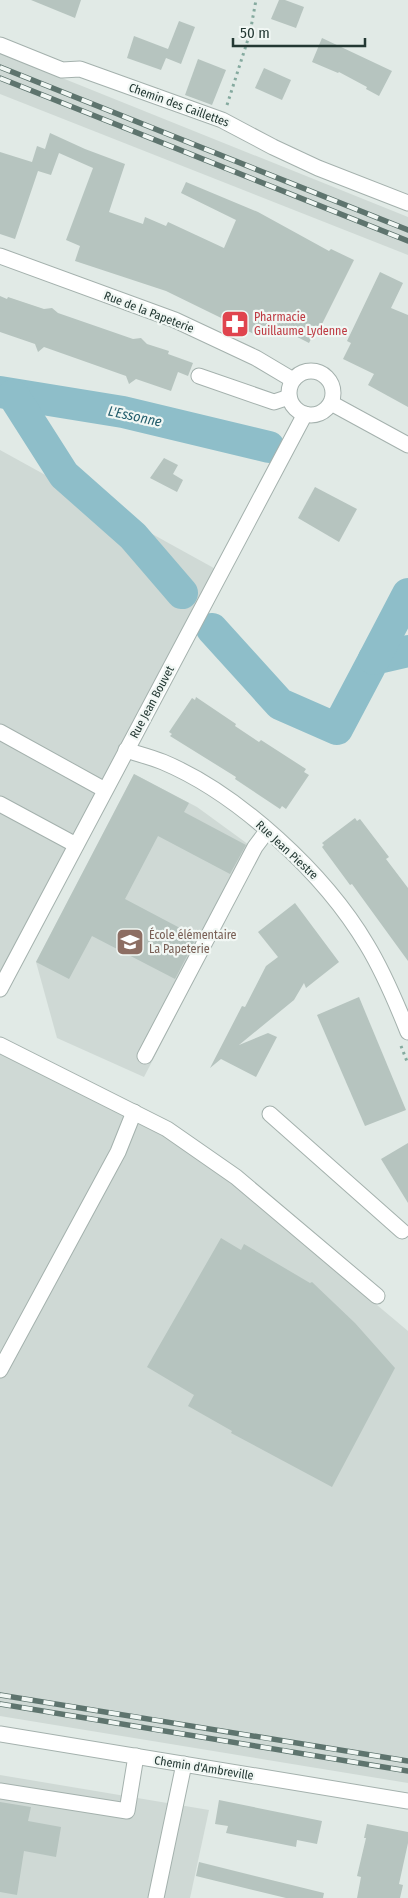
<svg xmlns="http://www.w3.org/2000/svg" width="408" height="1898" font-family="'Fira Sans Condensed',sans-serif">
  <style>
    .built { fill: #cfd9d5 }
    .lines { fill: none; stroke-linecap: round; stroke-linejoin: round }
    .river { stroke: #8ebec9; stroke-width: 32 }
    .building { fill: #b6c4bf }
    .minor-casing { stroke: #a4b1ad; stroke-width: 17 }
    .path { stroke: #85aa9f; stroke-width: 3; stroke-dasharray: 2.5 4; stroke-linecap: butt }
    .minor { stroke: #fff; stroke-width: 15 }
    .rail-casing { stroke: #5e746e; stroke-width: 5.5 }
    .rail { stroke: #f1f7f4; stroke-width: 4; stroke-dasharray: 11; stroke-linecap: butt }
    .labels { text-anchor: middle; stroke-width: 4.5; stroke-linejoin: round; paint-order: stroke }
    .street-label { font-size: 12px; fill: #233833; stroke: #f1f7f4 }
    .health-label { font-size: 12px; fill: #be3a42; stroke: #f1f7f4; text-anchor: start }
    .education-label { font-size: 12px; fill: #785e54; stroke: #f1f7f4; text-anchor: start }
    .water-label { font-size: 14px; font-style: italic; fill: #245f6d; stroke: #f1f7f4 }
  </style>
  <rect width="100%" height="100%" fill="#e1eae6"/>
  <g class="built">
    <polygon points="0,53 408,217 408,255 0,94"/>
    <polygon points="0,450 221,572 0,989"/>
    <polygon points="134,774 197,807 260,853 144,1077 57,1038 36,962"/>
    <polygon points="0,1045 167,1129 408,1331 408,1783 0,1716"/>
    <polygon points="0,1775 209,1810 190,1898 0,1898"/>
  </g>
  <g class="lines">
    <g class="river">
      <polyline points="0,392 123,412 269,447"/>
      <polyline points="13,395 64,475 133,536 182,593"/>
      <polyline points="212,629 280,704 337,729 374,659 408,651"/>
      <polyline points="374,659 408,594"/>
    </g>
  </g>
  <g class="building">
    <polygon points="31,0 81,0 75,18"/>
    <polygon points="279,0 285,0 304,7 296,28 271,19"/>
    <polygon points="179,21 195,27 181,64 166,58 161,70 127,58 134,36 168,49"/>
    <polygon points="322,38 392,71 379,96 366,89 367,87 339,72 338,73 312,62"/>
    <polygon points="198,59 226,70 212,105 185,95"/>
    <polygon points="264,68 291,80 282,100 255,88"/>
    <polygon points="50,133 85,149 125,164 109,212 143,224 145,217 166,226 168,222 224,248 236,220 181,193 186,182 258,212 329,251 331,249 354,260 320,328 317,327 309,343 268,322 260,337 166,291 75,261 80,246 66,240 93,168 59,153 51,175 38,171 15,239 0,234 0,152 32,162 37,146 45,149"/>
    <polygon points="380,272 403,283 391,308 408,315 408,407 368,385 374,374 343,359 351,343 347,341"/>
    <polygon points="0,296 7,299 8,297 44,309 52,308 58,313 110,331 133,339 141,338 147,344 169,351 168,354 193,363 188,376 178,372 171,391 136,379 129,384 126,376 44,347 38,352 35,344 0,332"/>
    <polygon points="164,458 178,465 173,474 183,480 177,492 150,478"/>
    <polygon points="315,487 357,509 339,542 298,518"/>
    <polygon points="196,697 236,724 235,726 259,742 261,740 306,769 304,772 309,775 286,809 282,806 280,809 235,779 236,777 170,736 172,734 169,732 192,698 195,700"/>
    <polygon points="134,774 189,803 184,812 246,845 230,874 158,836 125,899 197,937 175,979 92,936 69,979 36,962"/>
    <polygon points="355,818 357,821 360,819 389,857 386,859 408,888 408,961 352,884 350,885 322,847 324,845 322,843"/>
    <polygon points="295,903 339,962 306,988 304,983 294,1000 239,1045 268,1033 277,1037 256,1077 221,1059 210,1068 242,1006 245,1007 266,966 278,957 258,932"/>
    <polygon points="359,997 406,1110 365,1126 317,1015"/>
    <polygon points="408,1143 408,1203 381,1159"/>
    <polygon points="221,1238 241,1250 244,1244 310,1283 312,1282 355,1323 395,1368 332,1487 231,1433 232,1431 188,1406 194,1395 147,1367"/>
    <polygon points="219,1800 322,1821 317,1844 297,1840 296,1847 226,1833 228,1826 215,1824"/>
    <polygon points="0,1802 31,1807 28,1821 61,1827 56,1857 24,1851 17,1895 0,1892"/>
    <polygon points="367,1824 408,1832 408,1843 399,1884 403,1885 400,1898 357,1898 361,1877 357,1876 366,1838 364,1838"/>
    <polygon points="199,1862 324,1893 323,1898 286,1898 196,1876"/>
  </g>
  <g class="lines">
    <defs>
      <g id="minor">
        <polyline points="0,45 62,70 80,69 222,120 273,147 318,168 408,203"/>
        <polyline points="0,256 175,320 256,358 293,380"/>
        <circle cx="311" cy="393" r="22"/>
        <polyline points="199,376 274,402 289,397"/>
        <polyline points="331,403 408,445"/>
        <polyline points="0,732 105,790"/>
        <path d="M126,750C138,754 151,757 163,762C239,794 325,874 367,945C384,973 396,1002 408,1032"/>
        <polyline points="0,804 76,845"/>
        <polyline points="0,989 305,414"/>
        <polyline points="0,1045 167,1129 236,1177 377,1296"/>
        <polyline points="145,1056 255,847 267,831"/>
        <polyline points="270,1114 402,1231"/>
        <polyline points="0,1370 118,1152 134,1112"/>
        <polyline points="0,1734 408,1801"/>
        <polyline points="0,1791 127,1811 136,1756"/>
        <polyline points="156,1898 184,1764"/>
      </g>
    </defs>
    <use href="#minor" class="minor-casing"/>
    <g class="path">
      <polyline points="227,105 250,33 256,0"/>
      <polyline points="401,1046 408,1064"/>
    </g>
    <use href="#minor" class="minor"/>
    <defs>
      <g id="rail">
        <polyline points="0,67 408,230"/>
        <polyline points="0,78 408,241"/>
        <polyline points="0,1695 408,1761"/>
        <polyline points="0,1704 408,1771"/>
      </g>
    </defs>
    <use href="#rail" class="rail-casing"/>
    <use href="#rail" class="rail"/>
  </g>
  <defs>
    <symbol id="pharmacy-square" viewBox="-11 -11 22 22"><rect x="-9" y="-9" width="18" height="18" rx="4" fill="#e0444e" stroke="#f1f7f4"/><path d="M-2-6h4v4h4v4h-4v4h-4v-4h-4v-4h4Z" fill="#fff"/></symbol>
    <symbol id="school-square" viewBox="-11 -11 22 22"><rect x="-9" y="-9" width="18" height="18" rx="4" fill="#8d6e63" stroke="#f1f7f4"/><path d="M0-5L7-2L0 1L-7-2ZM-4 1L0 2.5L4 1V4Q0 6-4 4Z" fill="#fff"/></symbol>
  </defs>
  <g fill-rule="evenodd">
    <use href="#pharmacy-square" x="219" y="308" width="32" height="32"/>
    <use href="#school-square" x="114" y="926" width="32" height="32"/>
  </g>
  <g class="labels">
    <g class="street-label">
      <text transform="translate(179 105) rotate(20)" y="4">Chemin des Caillettes</text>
      <text transform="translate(149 312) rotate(21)" y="4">Rue de la Papeterie</text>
      <text transform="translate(152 702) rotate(-62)" y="4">Rue Jean Bouvet</text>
      <text transform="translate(287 850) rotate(43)" y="4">Rue Jean Piestre</text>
      <text transform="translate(204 1768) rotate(9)" y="4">Chemin d'Ambreville</text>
    </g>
    <g class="health-label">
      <text x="254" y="321">Pharmacie<tspan x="254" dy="14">Guillaume Lydenne</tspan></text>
    </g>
    <g class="education-label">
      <text x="149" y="939">École élémentaire<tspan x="149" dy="14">La Papeterie</tspan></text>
    </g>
    <g class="water-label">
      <text transform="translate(135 416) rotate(12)" y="5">L'Essonne</text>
    </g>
  </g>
  <path d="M233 38v8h132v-8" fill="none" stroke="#233833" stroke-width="2.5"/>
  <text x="240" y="38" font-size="15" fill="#233833" stroke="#f1f7f4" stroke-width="4" paint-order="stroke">50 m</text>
</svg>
